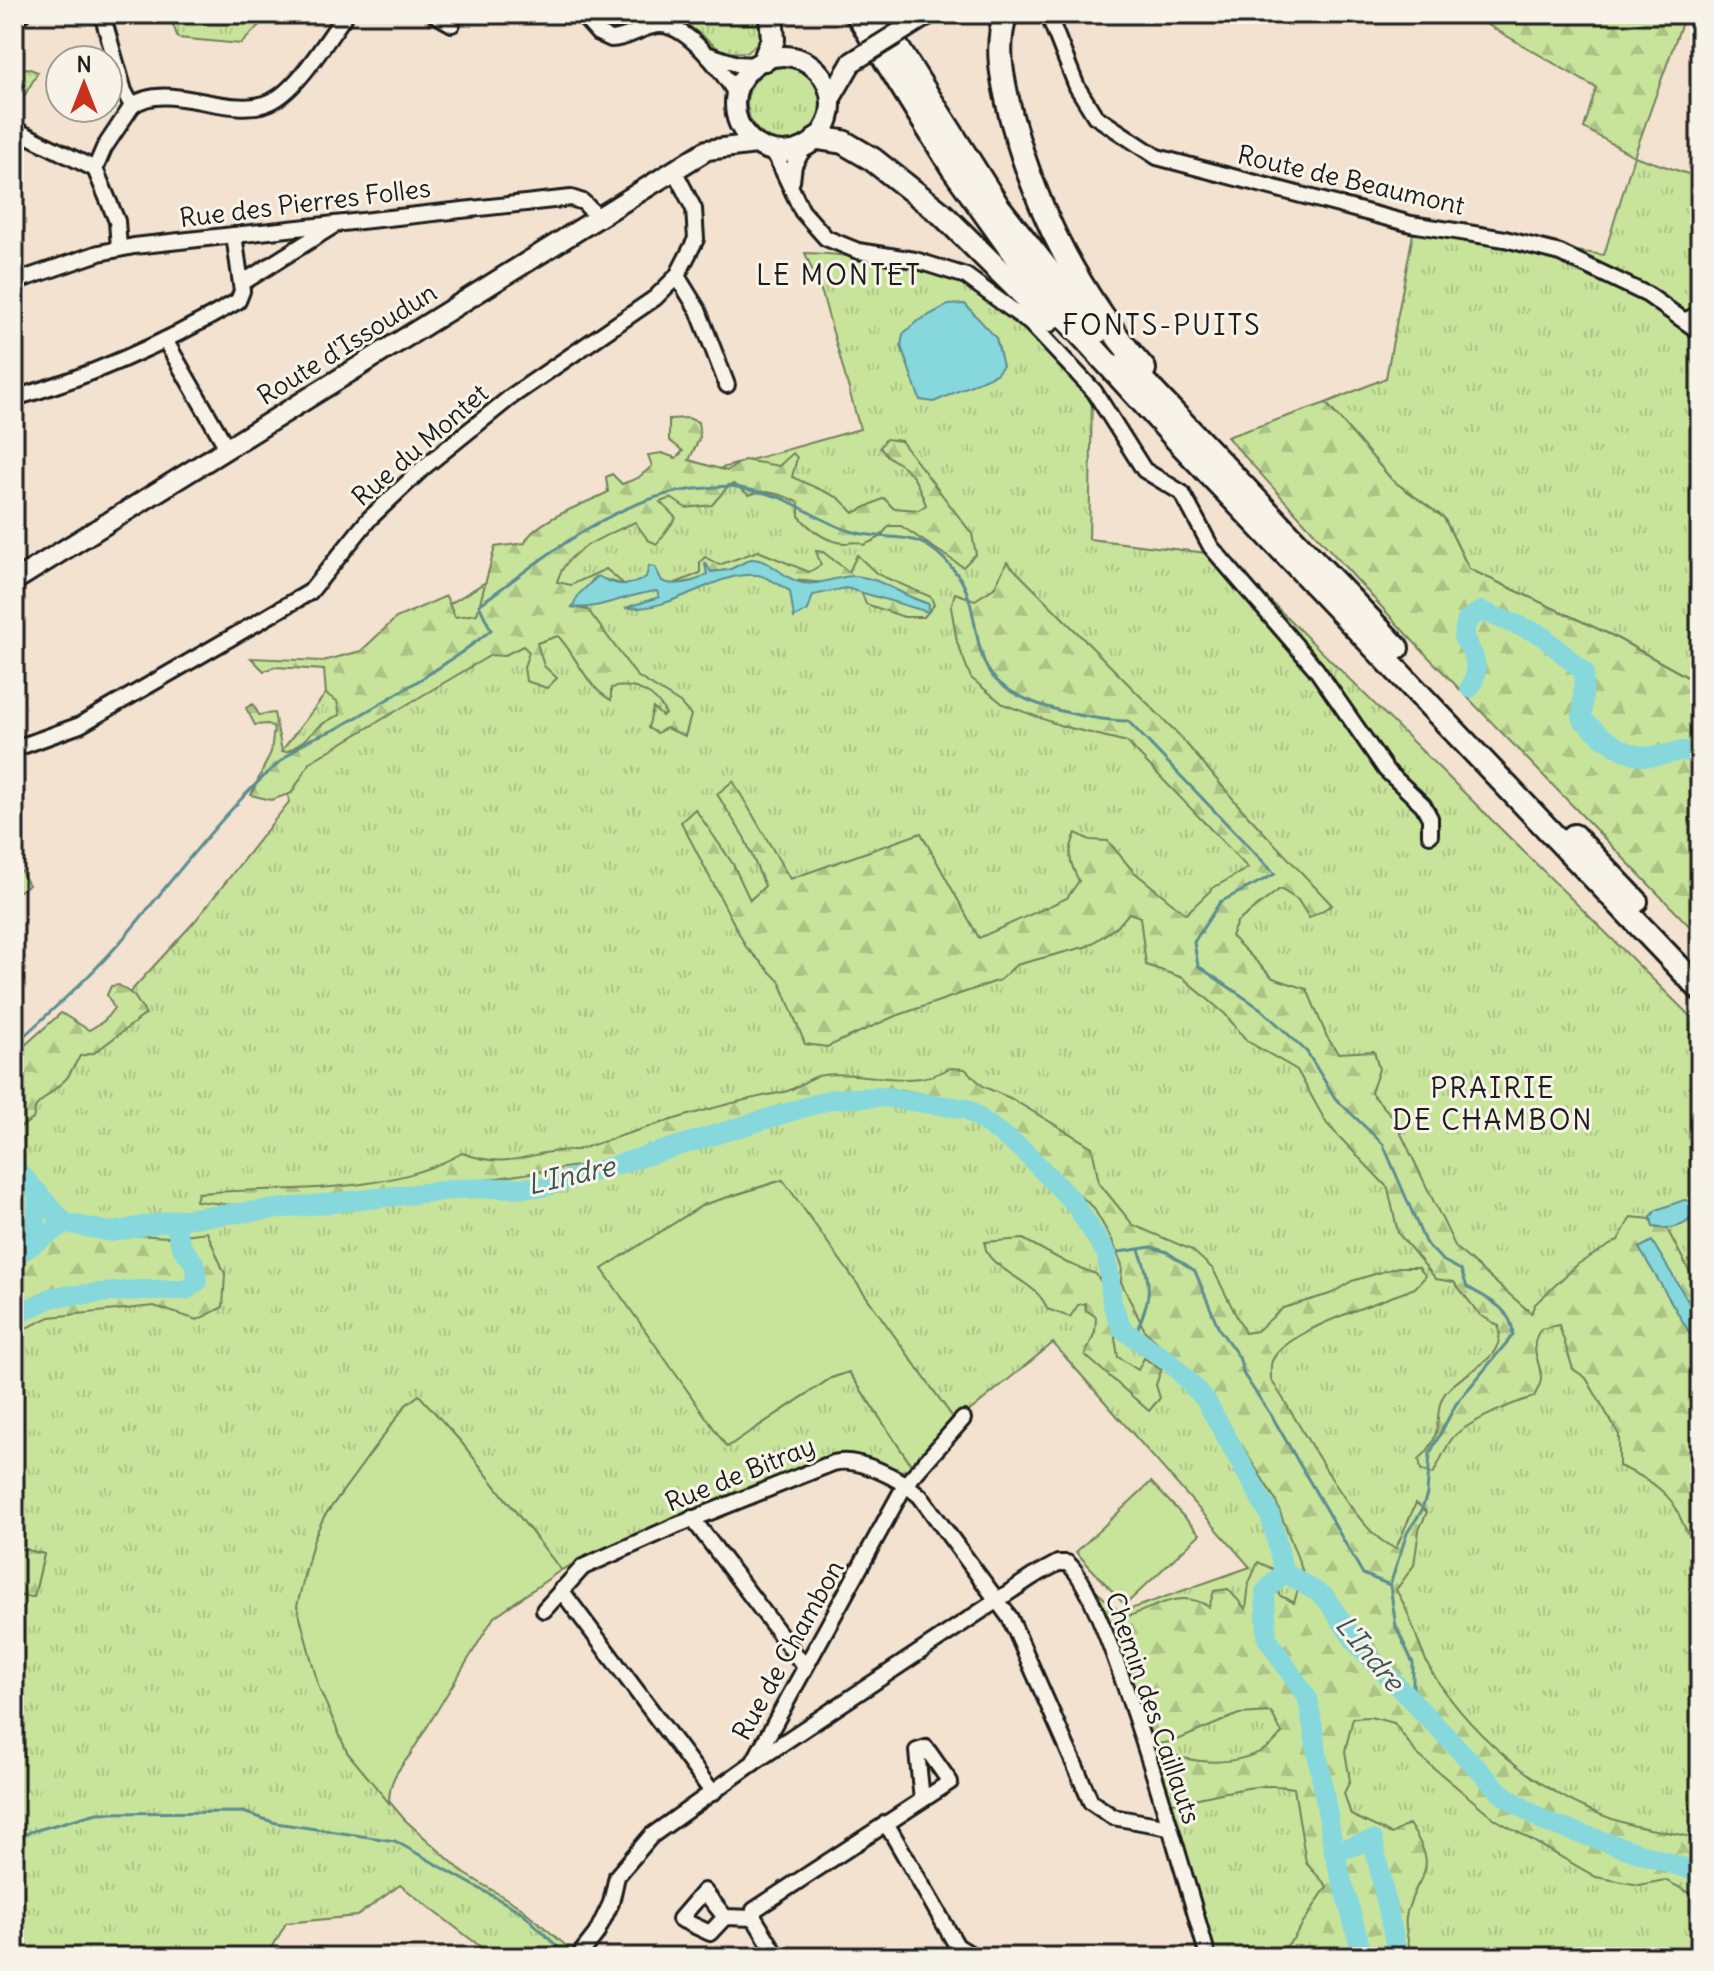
<svg xmlns="http://www.w3.org/2000/svg" width="1714" height="1971" font-family="Delius,sans-serif">
  <style>
    .grass { fill: url(#grass-tufts); stroke: #72805c; stroke-width: 2 }
    .forest { fill: url(#forest-firs); stroke: #72805c; stroke-width: 2 }
    .garden { fill: #c8e49b; stroke: #72805c; stroke-width: 2 }
    .water { fill: #87d8dd; stroke: #5c8d90; stroke-width: 2 }
    .lines { fill: none; stroke-linecap: round; stroke-linejoin: round }
    .stream { stroke: #5c8d90; stroke-width: 3 }
    .river { stroke: #87d8dd; stroke-width: 20 }
    .minor-casing { stroke: #1c1c1c; stroke-width: 20 }
    .major-casing { stroke: #1c1c1c; stroke-width: 24 }
    .highway-casing { stroke: #1c1c1c; stroke-width: 28 }
    .minor { stroke: #f7f3e8; stroke-width: 14 }
    .major { stroke: #f7f3e8; stroke-width: 18 }
    .highway { stroke: #f7f3e8; stroke-width: 22 }
    .major-bridge-casing { stroke: #1c1c1c; stroke-width: 24; stroke-linecap: butt }
    .major-bridge { stroke: #f7f3e8; stroke-width: 18 }
    .labels { text-anchor: middle; stroke-width: 6; stroke-linejoin: round; paint-order: stroke }
    .street-label { font-size: 26px; fill: #1c1c1c; stroke: #f7f3e8 }
    .neighbourhood-label { font-size: 28px; letter-spacing: 2px; fill: #1c1c1c; stroke: #f7f3e8 }
    .water-label { font-size: 28px; font-style: italic; fill: #3c5456; stroke: #f7f3e8 }
  </style>
  <defs>
    <pattern id="grass-tufts" width="24" height="20" patternUnits="userSpaceOnUse" patternTransform="scale(2)"><rect width="24" height="20" fill="#c8e49b"/><path d="M3 7l-1-3M5 7V3M7 7l1-3M15 17l-1-3M17 17v-4M19 17l1-3" fill="none" stroke="#abc385"/></pattern>
    <pattern id="forest-firs" width="22" height="20" patternUnits="userSpaceOnUse" patternTransform="scale(2)"><rect width="22" height="20" fill="#c8e49b"/><path d="M5 1l3.5 6h-7zM16 11l3.5 6h-7z" fill="#abc385"/></pattern>
  </defs>
  <rect width="100%" height="100%" fill="#f2e2cf"/>
  <filter id="ink" filterUnits="userSpaceOnUse"><feTurbulence type="fractalNoise" baseFrequency=".0125" numOctaves="2"/><feDisplacementMap in="SourceGraphic" scale="16" xChannelSelector="R" yChannelSelector="G"/><feConvolveMatrix kernelMatrix="1 2 1 2 8 2 1 2 1" color-interpolation-filters="sRGB"/></filter>
  <g filter="url(#ink)">
    <g class="grass">
      <polygon points="177,14 270,14 241,44 178,38 171,19"/>
      <polygon points="656,14 759,14 763,37 748,52 724,53 687,24 660,19"/>
      <circle cx="784" cy="104" r="37"/>
      <polygon points="27,68 38,72 14,114 14,71"/>
      <polygon points="1634,156 1700,178 1700,684 1613,636 1469,569 1444,518 1392,480 1326,403 1386,378 1414,228 1604,255"/>
      <path d="M805,253C857,254 937,266 983,294C1025,320 1061,363 1092,401L1089,539L1224,555L1700,1026V1957H1213L1105,1618L1250,1567L1053,1343L956,1422L782,1180L703,1205L603,1269L727,1447L831,1378L849,1372L914,1469L902,1471L856,1454L823,1457L561,1570L461,1442L418,1396L406,1405L324,1517L303,1579L347,1752L405,1820L464,1873L520,1907L570,1949L561,1957H494L400,1885L357,1916L286,1923L267,1957H14V1595L34,1597L44,1554L14,1547V1119L195,921L289,802L283,749L347,666L557,539L676,481L860,429L822,293Z"/>
    </g>
    <g class="forest">
      <polygon points="1486,14 1685,14 1634,156 1584,128 1596,88 1483,22"/>
      <polygon points="1326,403 1392,480 1444,518 1469,569 1613,636 1700,684 1700,937 1408,636 1227,437"/>
      <path d="M688,418L698,422L700,437L689,460L727,471L744,460L779,466L793,453L797,458L792,477L839,498L854,513L884,498L893,508L919,510L926,505C921,492 916,478 906,469C896,460 887,459 880,447L886,439L901,441L972,534L976,554L963,567L901,526H889L879,538L864,545C855,540 853,543 845,543C826,542 810,529 799,516V503C785,495 765,488 749,495L734,484L729,485L712,505L686,508L671,498L660,502L676,518L657,544L648,540L635,522C607,536 566,548 557,582L571,585L606,569L625,585L595,577L572,607L588,610L637,676L680,703L691,715L685,736L666,728L657,733L648,728L653,708L662,716L666,714C655,692 634,683 611,688V700C586,687 577,656 558,636L537,643L544,666L557,678L547,688L526,681L524,667L529,652L523,646L503,656L491,655L310,762L292,793L271,800L251,795L271,752L274,728L268,724L255,725L246,708L253,704L259,715L274,713L282,751L286,752C308,742 317,722 340,715L337,701L326,694L324,670L275,667L264,671L251,658L323,661L361,651L396,618L446,596L455,617L477,614L495,547L525,543C532,521 588,503 608,492L606,477L612,474L622,484L638,478L652,466L648,455L662,453L676,458L683,451L669,440V419Z"/>
      <polygon points="758,551 809,572 821,565 816,551 823,552 849,572 857,555 877,574 931,597 934,605 924,617 904,617 866,604 861,591 928,604 856,576 825,583 793,580 751,559 729,570 710,572 705,563 707,574 699,580 671,585 700,573 700,562 705,557 719,565"/>
      <path d="M1007,562L1178,734L1240,807L1332,905L1309,918L1298,900L1280,889L1237,922L1231,936L1273,978L1307,989L1327,1037L1338,1053L1374,1051L1379,1069L1371,1093L1393,1117L1456,1248L1531,1313L1535,1304L1578,1264L1618,1240L1631,1217L1651,1219L1653,1227L1667,1229L1700,1291V1543C1682,1534 1683,1517 1672,1502C1658,1484 1640,1475 1619,1466V1435L1586,1378L1573,1369L1559,1325L1541,1329C1527,1348 1541,1360 1541,1379C1541,1384 1536,1392 1534,1397C1515,1402 1462,1424 1451,1440C1444,1451 1439,1463 1433,1474L1421,1470L1419,1459C1448,1435 1430,1410 1447,1391C1467,1368 1505,1362 1499,1326L1480,1315L1454,1282L1436,1279L1398,1233L1388,1188L1327,1124L1297,1070L1247,1041L1225,1014L1183,978L1146,965L1140,917L1129,913L1118,926L1088,946L1016,965L1000,980L893,1017L827,1047L805,1044L780,982L746,947L681,822L695,809L733,864L750,900L765,886L744,837L717,794L733,781L790,879L921,833L979,938L1067,898L1079,881C1069,862 1067,853 1076,833L1090,840L1108,841L1133,871L1186,914L1213,888L1248,868L1127,742L1062,726L1003,704L971,678L957,642L951,607L955,593L975,600L994,588Z"/>
      <polygon points="119,985 134,996 146,1014 94,1053 80,1056 67,1078 36,1106 33,1119 14,1131 14,1055 61,1013 89,1030 104,1021 114,1008 107,995 111,986"/>
      <path d="M950,1068L965,1069L984,1087L1010,1098L1092,1147L1099,1183L1133,1225L1192,1250L1213,1269L1245,1333L1257,1331L1283,1308L1330,1294L1352,1281L1398,1267H1418L1426,1276L1415,1288C1382,1302 1286,1329 1272,1361C1270,1366 1271,1374 1271,1380C1297,1416 1357,1539 1396,1548L1416,1503L1427,1512L1419,1530L1414,1565L1396,1590C1413,1616 1417,1648 1433,1674C1476,1742 1551,1802 1628,1824C1652,1831 1677,1832 1700,1840V1898L1665,1880L1639,1885L1596,1877L1495,1819L1417,1754L1394,1723L1370,1717L1353,1718L1345,1751L1350,1781L1344,1793L1351,1815L1391,1834L1409,1824C1441,1873 1420,1867 1407,1912C1403,1925 1409,1944 1412,1957H1276L1293,1939L1327,1886L1306,1863L1294,1788C1250,1780 1209,1799 1166,1804L1151,1752C1168,1752 1184,1760 1201,1761C1229,1764 1266,1757 1282,1733L1271,1712L1239,1714L1175,1741L1147,1746L1091,1587L1126,1617C1155,1608 1180,1588 1209,1607L1214,1591L1228,1589L1246,1609L1249,1583L1258,1562L1275,1570L1279,1595L1294,1603L1303,1572L1275,1499L1202,1383L1145,1331L1121,1282L1122,1265L1112,1240L1093,1207L1001,1127L959,1101L902,1090L851,1091L784,1105L624,1159L396,1193L232,1205L196,1201L198,1193C283,1186 385,1197 462,1153C516,1172 527,1149 577,1150C646,1128 713,1105 784,1092C798,1089 809,1076 823,1075C864,1070 911,1091 950,1068Z"/>
      <polygon points="64,1231 168,1237 207,1232 225,1274 223,1307 197,1320 154,1306 50,1317 26,1328 14,1343 14,1264 48,1238"/>
      <path d="M1023,1239L1067,1263L1096,1274L1108,1294L1118,1357L1138,1370L1144,1358L1161,1370L1156,1385L1160,1398L1149,1411L1085,1355L1095,1332L1096,1317L1086,1310L1085,1303L1078,1305L1070,1317L1047,1309C1038,1279 983,1270 985,1242Z"/>
      <polygon points="14,1547 44,1554 34,1597 14,1595"/>
    </g>
    <g class="garden">
      <polygon points="14,859 29,885 14,894"/>
      <polygon points="783,1180 956,1422 914,1469 849,1372 831,1378 727,1447 602,1269 703,1205"/>
      <path d="M419,1395L461,1442L561,1570L494,1617L410,1755C397,1771 389,1781 389,1803L347,1752L319,1688L297,1606L314,1538L324,1517L406,1405Z"/>
      <polygon points="1151,1482 1200,1534 1125,1605 1076,1552"/>
    </g>
    <g class="water">
      <polygon points="965,304 996,338 1003,366 996,374 934,402 920,400 901,346 903,334 916,322 948,305"/>
      <path d="M751,559C769,559 780,574 794,580C815,590 836,575 854,576C881,577 903,597 929,604L928,612L846,588L813,595L808,610L794,618L790,591C780,585 766,576 757,575C714,571 676,612 625,608L659,597L657,591C627,594 597,611 572,607L579,594L598,576C614,586 630,588 646,577L649,566L655,567L662,581C674,587 697,582 707,574L705,562L711,572L729,570Z"/>
      <path d="M1684,1200L1696,1202L1697,1211C1686,1228 1671,1230 1653,1227L1651,1217L1656,1210Z"/>
      <polygon points="1652,1241 1700,1321 1700,1333 1692,1337 1639,1248"/>
    </g>
    <g class="lines">
      <g class="stream">
        <path d="M14,1045C52,1010 93,975 127,934C177,875 241,787 304,743C314,736 327,734 338,728C390,698 444,668 491,630L479,605C546,557 620,492 707,488C717,487 728,485 737,487C752,491 770,493 784,499C805,509 827,524 850,531C898,545 918,523 957,574C976,598 973,639 986,666C1004,705 1090,720 1128,721L1275,874L1220,902L1194,942L1198,966L1261,1009L1307,1052L1335,1098L1383,1144L1425,1242L1442,1260L1461,1270L1467,1287C1487,1298 1513,1309 1513,1335L1456,1404L1430,1453L1427,1494L1421,1512L1407,1533L1390,1585L1396,1627L1413,1663V1704"/>
        <polyline points="1107,1254 1151,1247 1167,1252 1195,1271 1219,1329 1239,1357 1244,1375 1273,1418 1363,1574 1390,1585"/>
        <path d="M1134,1337C1150,1301 1154,1287 1139,1250"/>
        <polyline points="14,1841 30,1832 97,1813 243,1812 276,1823 395,1841 523,1913 568,1957"/>
      </g>
      <g class="river">
        <path d="M1470,688C1481,669 1475,655 1463,637L1467,620L1481,611L1540,634L1584,672L1582,719C1601,737 1628,760 1656,756C1674,754 1681,747 1700,754"/>
        <polyline points="14,1167 65,1223"/>
        <polyline points="34,1241 39,1193"/>
        <polyline points="14,1257 65,1223 112,1232 174,1220 461,1189 544,1187 832,1099 882,1097 967,1109 1024,1151 1074,1203 1107,1254 1112,1303 1122,1329 1171,1363 1205,1399 1270,1515 1284,1572 1325,1597 1356,1643 1502,1794 1545,1822 1700,1873"/>
        <polyline points="14,1316 53,1297 138,1290 186,1290 197,1282 195,1264 181,1246 174,1220"/>
        <polyline points="1284,1572 1265,1592 1267,1638 1308,1699 1334,1852 1373,1840 1398,1957"/>
        <polyline points="1334,1852 1363,1957"/>
      </g>
      <defs>
        <g id="minor">
          <polyline points="102,14 124,91 132,106 104,148 95,169 117,221 119,248"/>
          <polyline points="434,14 452,24"/>
          <path d="M581,14L598,33L611,39C628,39 642,26 659,25C687,24 723,72 736,94"/>
          <polyline points="1048,14 1077,87 1095,116 1157,157 1411,224 1505,239 1560,253 1648,295 1700,332"/>
          <polyline points="14,16 22,14"/>
          <polyline points="709,55 737,64 755,65"/>
          <path d="M132,106C166,79 229,120 270,102C298,90 327,39 346,14"/>
          <polyline points="18,131 95,169"/>
          <polyline points="774,152 802,211 826,238 858,251 915,260 966,276 1030,323 1094,391 1144,470 1182,493 1211,547 1316,669 1386,770 1423,805 1430,818 1430,835"/>
          <polyline points="792,181 794,165 804,148"/>
          <polyline points="677,276 698,310 727,385"/>
          <polyline points="14,282 99,253 134,246 571,198 583,202 599,218"/>
          <polyline points="242,283 333,226"/>
          <polyline points="1685,321 1700,313"/>
          <polyline points="165,340 227,448"/>
          <path d="M14,398C93,376 167,342 238,301L242,291L234,235"/>
          <polyline points="14,749 80,725 310,592 369,519 424,467 512,396 655,298 677,276 696,239 694,209 674,170"/>
          <polyline points="692,1518 805,1667"/>
          <polyline points="561,1590 713,1793"/>
          <path d="M544,1610L583,1567L675,1526L833,1463C858,1456 901,1479 920,1496L1010,1618L1091,1802L1113,1817L1169,1827"/>
          <path d="M753,1763L1032,1577L1058,1563H1067C1104,1586 1191,1898 1208,1957"/>
          <polyline points="886,1823 957,1946 975,1957"/>
          <polyline points="725,1917 710,1933 680,1919 704,1891 725,1917 754,1918"/>
          <polyline points="578,1957 596,1934 611,1903 617,1876 651,1836 753,1763 905,1485 963,1419"/>
          <polyline points="778,1957 754,1918 754,1910 950,1782 926,1748 917,1751 922,1800"/>
        </g>
        <g id="major">
          <circle cx="783" cy="104" r="48"/>
          <polyline points="831,98 852,62"/>
          <polyline points="14,581 707,150 756,144"/>
        </g>
        <g id="highway">
          <polyline points="857,14 952,167 1036,285 1180,443 1700,989"/>
          <polyline points="876,14 997,205 1097,332"/>
          <path d="M1006,14C994,47 1003,82 1011,116C1036,210 1079,296 1144,369"/>
          <polyline points="765,59 773,39 771,14"/>
          <polyline points="818,138 843,142 872,159 942,214 1049,320"/>
          <polyline points="1126,363 1397,648"/>
          <polyline points="1574,836 1636,901"/>
        </g>
      </defs>
      <use href="#minor" class="minor-casing"/>
      <use href="#major" class="major-casing"/>
      <use href="#highway" class="highway-casing"/>
      <use href="#minor" class="minor"/>
      <use href="#major" class="major"/>
      <use href="#highway" class="highway"/>
      <defs>
        <polyline id="major-bridge" points="852,62 929,14"/>
      </defs>
      <use href="#major-bridge" class="major-bridge-casing"/>
      <use href="#major-bridge" class="major-bridge"/>
    </g>
  </g>
  <g class="labels">
    <g class="street-label">
      <text transform="translate(1351 180) rotate(13)" y="9">Route de Beaumont</text>
      <text transform="translate(305 203) rotate(-7)" y="9">Rue des Pierres Folles</text>
      <text transform="translate(347 344) rotate(-32)" y="9">Route d'Issoudun</text>
      <text transform="translate(420 445) rotate(-41)" y="9">Rue du Montet</text>
      <text transform="translate(740 1474) rotate(-22)" y="9">Rue de Bitray</text>
      <text transform="translate(788 1650) rotate(-61)" y="9">Rue de Chambon</text>
      <text transform="translate(1153 1708) rotate(71)" y="9">Chemin des Caillauts</text>
    </g>
    <g class="neighbourhood-label">
      <text x="839" y="285">LE MONTET</text>
      <text x="1162" y="335">FONTS-PUITS</text>
      <text x="1493" y="1098">PRAIRIE<tspan x="1493" dy="32">DE CHAMBON</tspan></text>
    </g>
    <g class="water-label">
      <text transform="translate(571 1175) rotate(-13)" y="10">L'Indre</text>
      <text transform="translate(1370 1653) rotate(50)" y="10">L'Indre</text>
    </g>
  </g>
  <rect width="1714" height="1971" fill="none" stroke="#f7f3e8" stroke-width="48"/>
  <rect x="24" y="24" width="1666" height="1923" fill="none" stroke="#1c1c1c" stroke-width="3" filter="url(#ink)"/>
  <g transform="translate(84 84)"><circle r="38" fill="#f7f3e8" stroke="#9f9d96" stroke-width="2"/>
  <path d="M0-6L14 30L0 20L-14 30Z" fill="#c8321e"/>
  <text y="-12" font-size="22" font-weight="bold" text-anchor="middle" fill="#1c1c1c">N</text>
  </g>
</svg>
